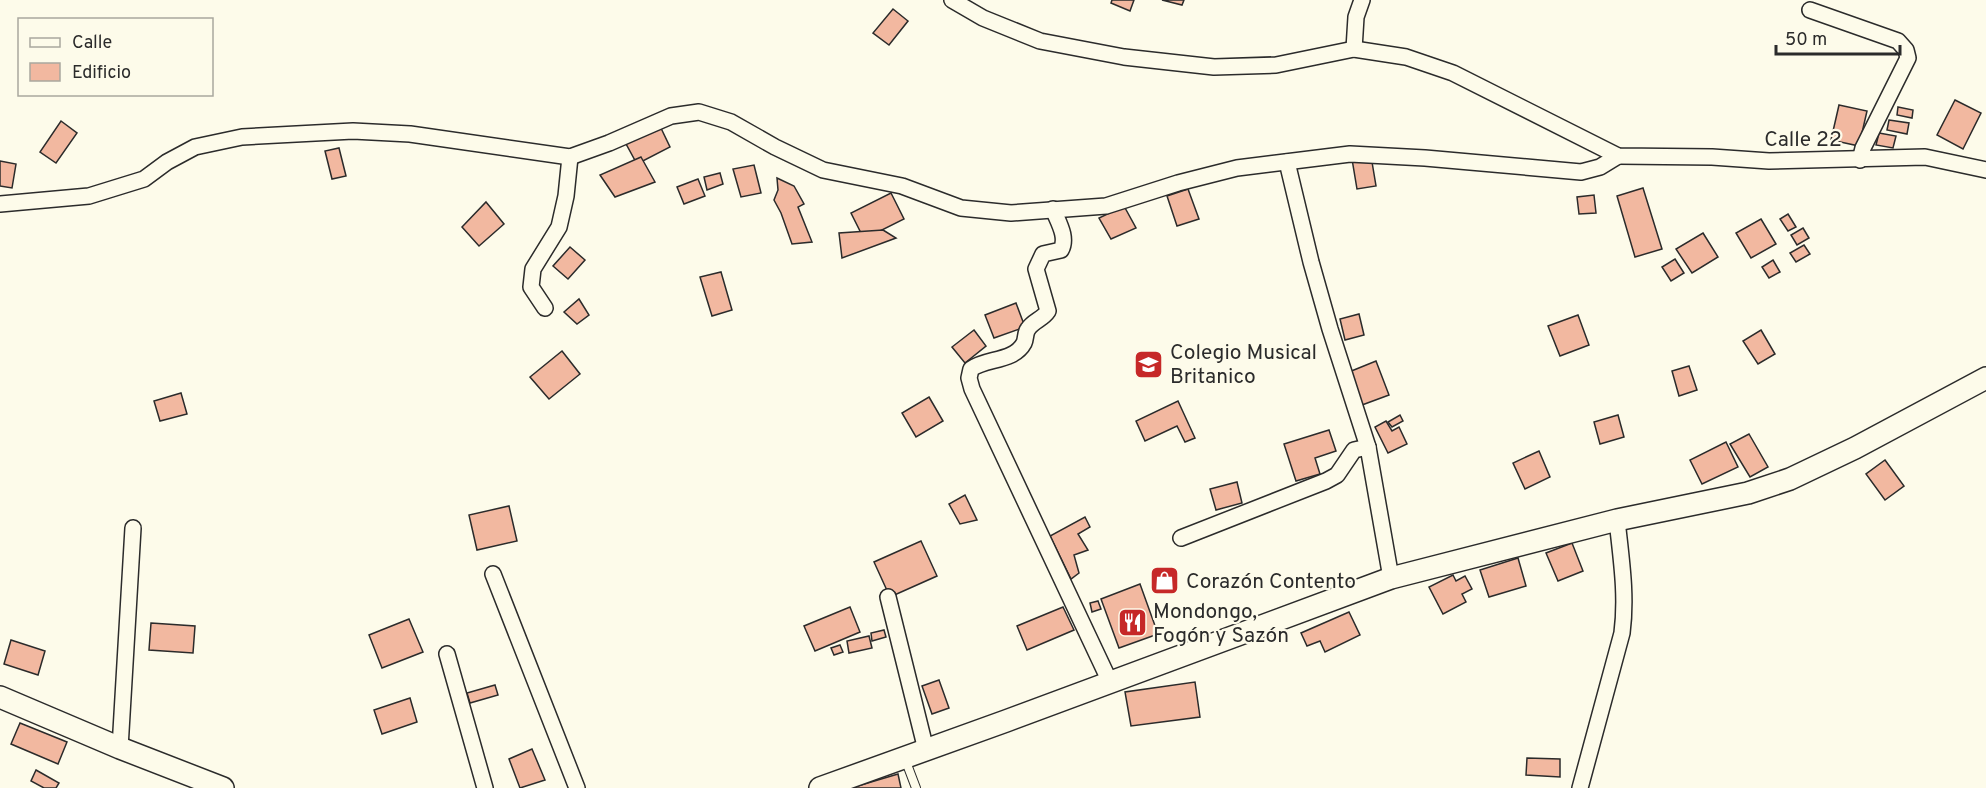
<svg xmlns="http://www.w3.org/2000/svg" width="1986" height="788" font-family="Overpass,sans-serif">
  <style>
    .building { fill: #f2b8a0; stroke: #2b2b2b; stroke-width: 1.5 }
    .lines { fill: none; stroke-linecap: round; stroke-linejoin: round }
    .lane-casing { stroke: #2b2b2b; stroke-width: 10 }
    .street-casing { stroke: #2b2b2b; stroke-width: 18 }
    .secondary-casing { stroke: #2b2b2b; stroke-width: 24 }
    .lane { stroke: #fdfbea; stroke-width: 8 }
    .street { stroke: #fdfbea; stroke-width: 15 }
    .secondary { stroke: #fdfbea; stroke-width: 21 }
    .labels { text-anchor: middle; stroke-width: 4.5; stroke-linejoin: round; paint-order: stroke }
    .street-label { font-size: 21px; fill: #2b2b2b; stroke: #fdfbea }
    .poi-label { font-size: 21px; fill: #2b2b2b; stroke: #fdfbea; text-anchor: start }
  </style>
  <rect width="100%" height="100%" fill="#fdfbea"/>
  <g class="building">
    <polygon points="1112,0 1134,0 1130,11 1111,3"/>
    <polygon points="1162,0 1184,0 1182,5"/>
    <polygon points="893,9 908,21 889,45 873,33"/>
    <polygon points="1955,100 1981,113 1963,149 1937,135"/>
    <polygon points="1839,105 1867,111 1859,146 1831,140"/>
    <polygon points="1898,107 1913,110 1912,118 1897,115"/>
    <polygon points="1889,120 1909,123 1907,134 1887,130"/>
    <polygon points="61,121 77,133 56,163 40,152"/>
    <polygon points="659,124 670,147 637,164 625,142"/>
    <polygon points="1879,133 1896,136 1893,148 1876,145"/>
    <polygon points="339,148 346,176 332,179 325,151"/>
    <polygon points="1371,156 1376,186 1357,189 1352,159"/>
    <polygon points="641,157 655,182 615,197 600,175"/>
    <polygon points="0,161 16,164 12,188 0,186"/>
    <polygon points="754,165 761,193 741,197 733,169"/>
    <polygon points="720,173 723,184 707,190 704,177"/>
    <polygon points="777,178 794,186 804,204 798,207 812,242 792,244 781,213 774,200 778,190"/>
    <polygon points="698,179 705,196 684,204 677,187"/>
    <polygon points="1643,188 1662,249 1635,257 1617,196"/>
    <polygon points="1188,189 1199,219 1177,226 1167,196"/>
    <polygon points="891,193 904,219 864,239 851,213"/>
    <polygon points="1594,195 1596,213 1579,214 1577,197"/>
    <polygon points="486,202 504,224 479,246 462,227"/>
    <polygon points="1124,206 1136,228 1111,239 1099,218"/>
    <polygon points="1788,214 1796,227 1788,231 1780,219"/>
    <polygon points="1761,219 1776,244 1751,258 1736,233"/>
    <polygon points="1803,228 1809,238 1797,245 1791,235"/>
    <polygon points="883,230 896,238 842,258 839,233"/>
    <polygon points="1703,233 1718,257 1692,273 1676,249"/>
    <polygon points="1804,245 1810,254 1796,262 1790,253"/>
    <polygon points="570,247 585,260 568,279 553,266"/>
    <polygon points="1675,259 1684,273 1671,281 1662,267"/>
    <polygon points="1773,260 1780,272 1769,278 1762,267"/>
    <polygon points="721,272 732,310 712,316 700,277"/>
    <polygon points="579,299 589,315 577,324 564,312"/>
    <polygon points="1016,303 1025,327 994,338 985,315"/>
    <polygon points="1359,314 1364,335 1345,340 1340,319"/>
    <polygon points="1578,315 1589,345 1560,356 1548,326"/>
    <polygon points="974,330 986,346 965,363 952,347"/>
    <polygon points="1761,330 1775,354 1758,364 1743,341"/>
    <polygon points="562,351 580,374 549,399 530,377"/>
    <polygon points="1376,361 1389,395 1362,405 1349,372"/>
    <polygon points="1689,366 1697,390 1679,396 1672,371"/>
    <polygon points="181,393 187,414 160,421 154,401"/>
    <polygon points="929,397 943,421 916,437 902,413"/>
    <polygon points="1178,401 1195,438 1185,442 1177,426 1145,441 1136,421"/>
    <polygon points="1400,415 1403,421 1392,427 1388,422"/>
    <polygon points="1618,415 1624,437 1600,444 1594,422"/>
    <polygon points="1386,421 1392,431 1399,427 1407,444 1388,453 1375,427"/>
    <polygon points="1329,430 1336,451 1315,458 1320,474 1296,481 1284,444"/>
    <polygon points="1749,434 1768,467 1750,477 1730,444"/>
    <polygon points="1726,442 1738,467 1702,484 1690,460"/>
    <polygon points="1539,451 1550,477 1525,489 1513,463"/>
    <polygon points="1885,460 1904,486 1885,500 1866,474"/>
    <polygon points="1237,482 1242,503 1216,510 1210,489"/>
    <polygon points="965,495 977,520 960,524 949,504"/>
    <polygon points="509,506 517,541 477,550 469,515"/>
    <polygon points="1085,517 1090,527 1078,534 1088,550 1074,555 1079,573 1071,579 1050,536"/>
    <polygon points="921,541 937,576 890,597 874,562"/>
    <polygon points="1572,543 1583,571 1558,581 1546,553"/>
    <polygon points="1518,558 1526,586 1489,597 1480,570"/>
    <polygon points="1167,569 1174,585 1162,590 1155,574"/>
    <polygon points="1453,575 1456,581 1465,576 1472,589 1462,594 1466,602 1443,614 1429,587"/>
    <polygon points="1140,584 1158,634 1119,648 1101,599"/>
    <polygon points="1098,601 1101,609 1092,612 1090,603"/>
    <polygon points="850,607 860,632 815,651 804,626"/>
    <polygon points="1063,607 1074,630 1027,650 1017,626"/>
    <polygon points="1349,612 1360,635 1325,652 1320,641 1307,646 1301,633"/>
    <polygon points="409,619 423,652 382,668 369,635"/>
    <polygon points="151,623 195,626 193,653 149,650"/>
    <polygon points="884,630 886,637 872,641 871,633"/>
    <polygon points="869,636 872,648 849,653 847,641"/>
    <polygon points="11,640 45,651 38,675 4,664"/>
    <polygon points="840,645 843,652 834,655 831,648"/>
    <polygon points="939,680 949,708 932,714 922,686"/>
    <polygon points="1195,682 1200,717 1131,726 1125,692"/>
    <polygon points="495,685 498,695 470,703 467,693"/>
    <polygon points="410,698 417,722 382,734 374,710"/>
    <polygon points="20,723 67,742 58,764 11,744"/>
    <polygon points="532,749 545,780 520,788 509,759"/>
    <polygon points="1527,758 1560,759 1560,777 1526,775"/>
    <polygon points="36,770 59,783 56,788 44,788 31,781"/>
    <polygon points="898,774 901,788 851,788"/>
  </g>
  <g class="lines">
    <defs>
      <polyline id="lane" points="905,759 916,788"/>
      <g id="street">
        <polyline points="952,0 983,18 1040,41 1124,57 1214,67 1276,65 1354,49 1406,57 1453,73 1618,156 1712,157 1769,161 1925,157 1986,170"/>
        <polyline points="1810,10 1898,41 1906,50 1908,58 1863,148 1860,160"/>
        <polyline points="1354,49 1356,17 1362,0"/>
        <polyline points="1287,162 1311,262 1330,329 1368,447 1391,578"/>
        <polyline points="0,204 89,196 144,179 167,162 195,147 242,137 353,131 410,134 570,157 609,143 671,116 699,112 731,122 775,147 823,170 902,186 961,208 1011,213 1106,206 1178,183 1237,168 1350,154 1425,158 1581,172 1600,167 1618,156"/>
        <path d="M1053,209C1058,222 1068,237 1061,250L1043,254L1036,269L1048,311C1043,319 1033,321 1028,329C1025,333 1026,339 1024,343C1014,362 986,358 971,369L969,378L972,389L1110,682"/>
        <polyline points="545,308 531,287 533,269 559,227 566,196 570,157"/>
        <polyline points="1181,538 1326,481 1337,475 1354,450 1368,447"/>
        <polyline points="493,574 577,788"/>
        <polyline points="888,597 926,750"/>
        <polyline points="447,654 485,788"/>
        <polyline points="120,748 133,528"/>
        <path d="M1580,788L1622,633C1627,595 1621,558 1617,520"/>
      </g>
      <g id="secondary">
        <polyline points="0,697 120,748 223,788"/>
        <polyline points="820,788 1006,721 1391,578 1617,520 1748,493 1790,479 1855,448 1986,378"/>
      </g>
    </defs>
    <use href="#lane" class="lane-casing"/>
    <use href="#street" class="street-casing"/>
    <use href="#secondary" class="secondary-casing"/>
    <use href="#lane" class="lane"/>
    <use href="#street" class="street"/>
    <use href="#secondary" class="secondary"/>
  </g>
  <defs>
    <symbol id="school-square" viewBox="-11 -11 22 22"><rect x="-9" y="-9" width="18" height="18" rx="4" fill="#c62828" stroke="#fdfbea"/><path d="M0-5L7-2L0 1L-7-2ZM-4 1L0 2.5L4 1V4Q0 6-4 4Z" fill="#fff"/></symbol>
    <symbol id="shop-square" viewBox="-11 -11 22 22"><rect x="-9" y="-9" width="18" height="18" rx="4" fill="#c62828" stroke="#fdfbea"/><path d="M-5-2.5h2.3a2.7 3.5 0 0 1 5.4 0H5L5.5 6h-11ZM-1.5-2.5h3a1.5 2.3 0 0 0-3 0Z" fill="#fff"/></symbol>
    <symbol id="restaurant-square" viewBox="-11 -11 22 22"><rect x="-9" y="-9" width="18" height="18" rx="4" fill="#c62828" stroke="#fdfbea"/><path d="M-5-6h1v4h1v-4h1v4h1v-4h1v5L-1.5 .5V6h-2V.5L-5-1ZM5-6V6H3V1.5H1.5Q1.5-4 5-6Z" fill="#fff"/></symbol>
  </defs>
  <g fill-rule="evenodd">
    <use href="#school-square" x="1132" y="348" width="33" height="33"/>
    <use href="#shop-square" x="1148" y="564" width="33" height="33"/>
    <use href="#restaurant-square" x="1116" y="606" width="33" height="33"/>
  </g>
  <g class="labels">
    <g class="street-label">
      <text x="1803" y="146">Calle 22</text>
    </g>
    <g class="poi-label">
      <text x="1170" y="359">Colegio Musical<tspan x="1170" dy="24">Britanico</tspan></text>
      <text x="1186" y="588">Corazón Contento</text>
      <text x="1153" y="618">Mondongo,<tspan x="1153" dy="24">Fogón y Sazón</tspan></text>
    </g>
  </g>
  <rect x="18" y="18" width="195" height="78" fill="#fdfbea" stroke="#a9a89e" stroke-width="1.5"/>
  <rect x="30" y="38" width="30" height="9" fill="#fdfbea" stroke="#a9a89e" stroke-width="1.5"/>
  <text x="72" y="48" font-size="18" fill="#2b2b2b">Calle</text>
  <rect x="30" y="63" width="30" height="18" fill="#f2b8a0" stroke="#a9a89e" stroke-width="1.5"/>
  <text x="72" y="78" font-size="18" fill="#2b2b2b">Edificio</text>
  <path d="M1776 45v9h124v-9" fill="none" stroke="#2b2b2b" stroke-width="3"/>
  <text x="1785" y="45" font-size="18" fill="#2b2b2b" stroke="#fdfbea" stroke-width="4.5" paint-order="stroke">50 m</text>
</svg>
